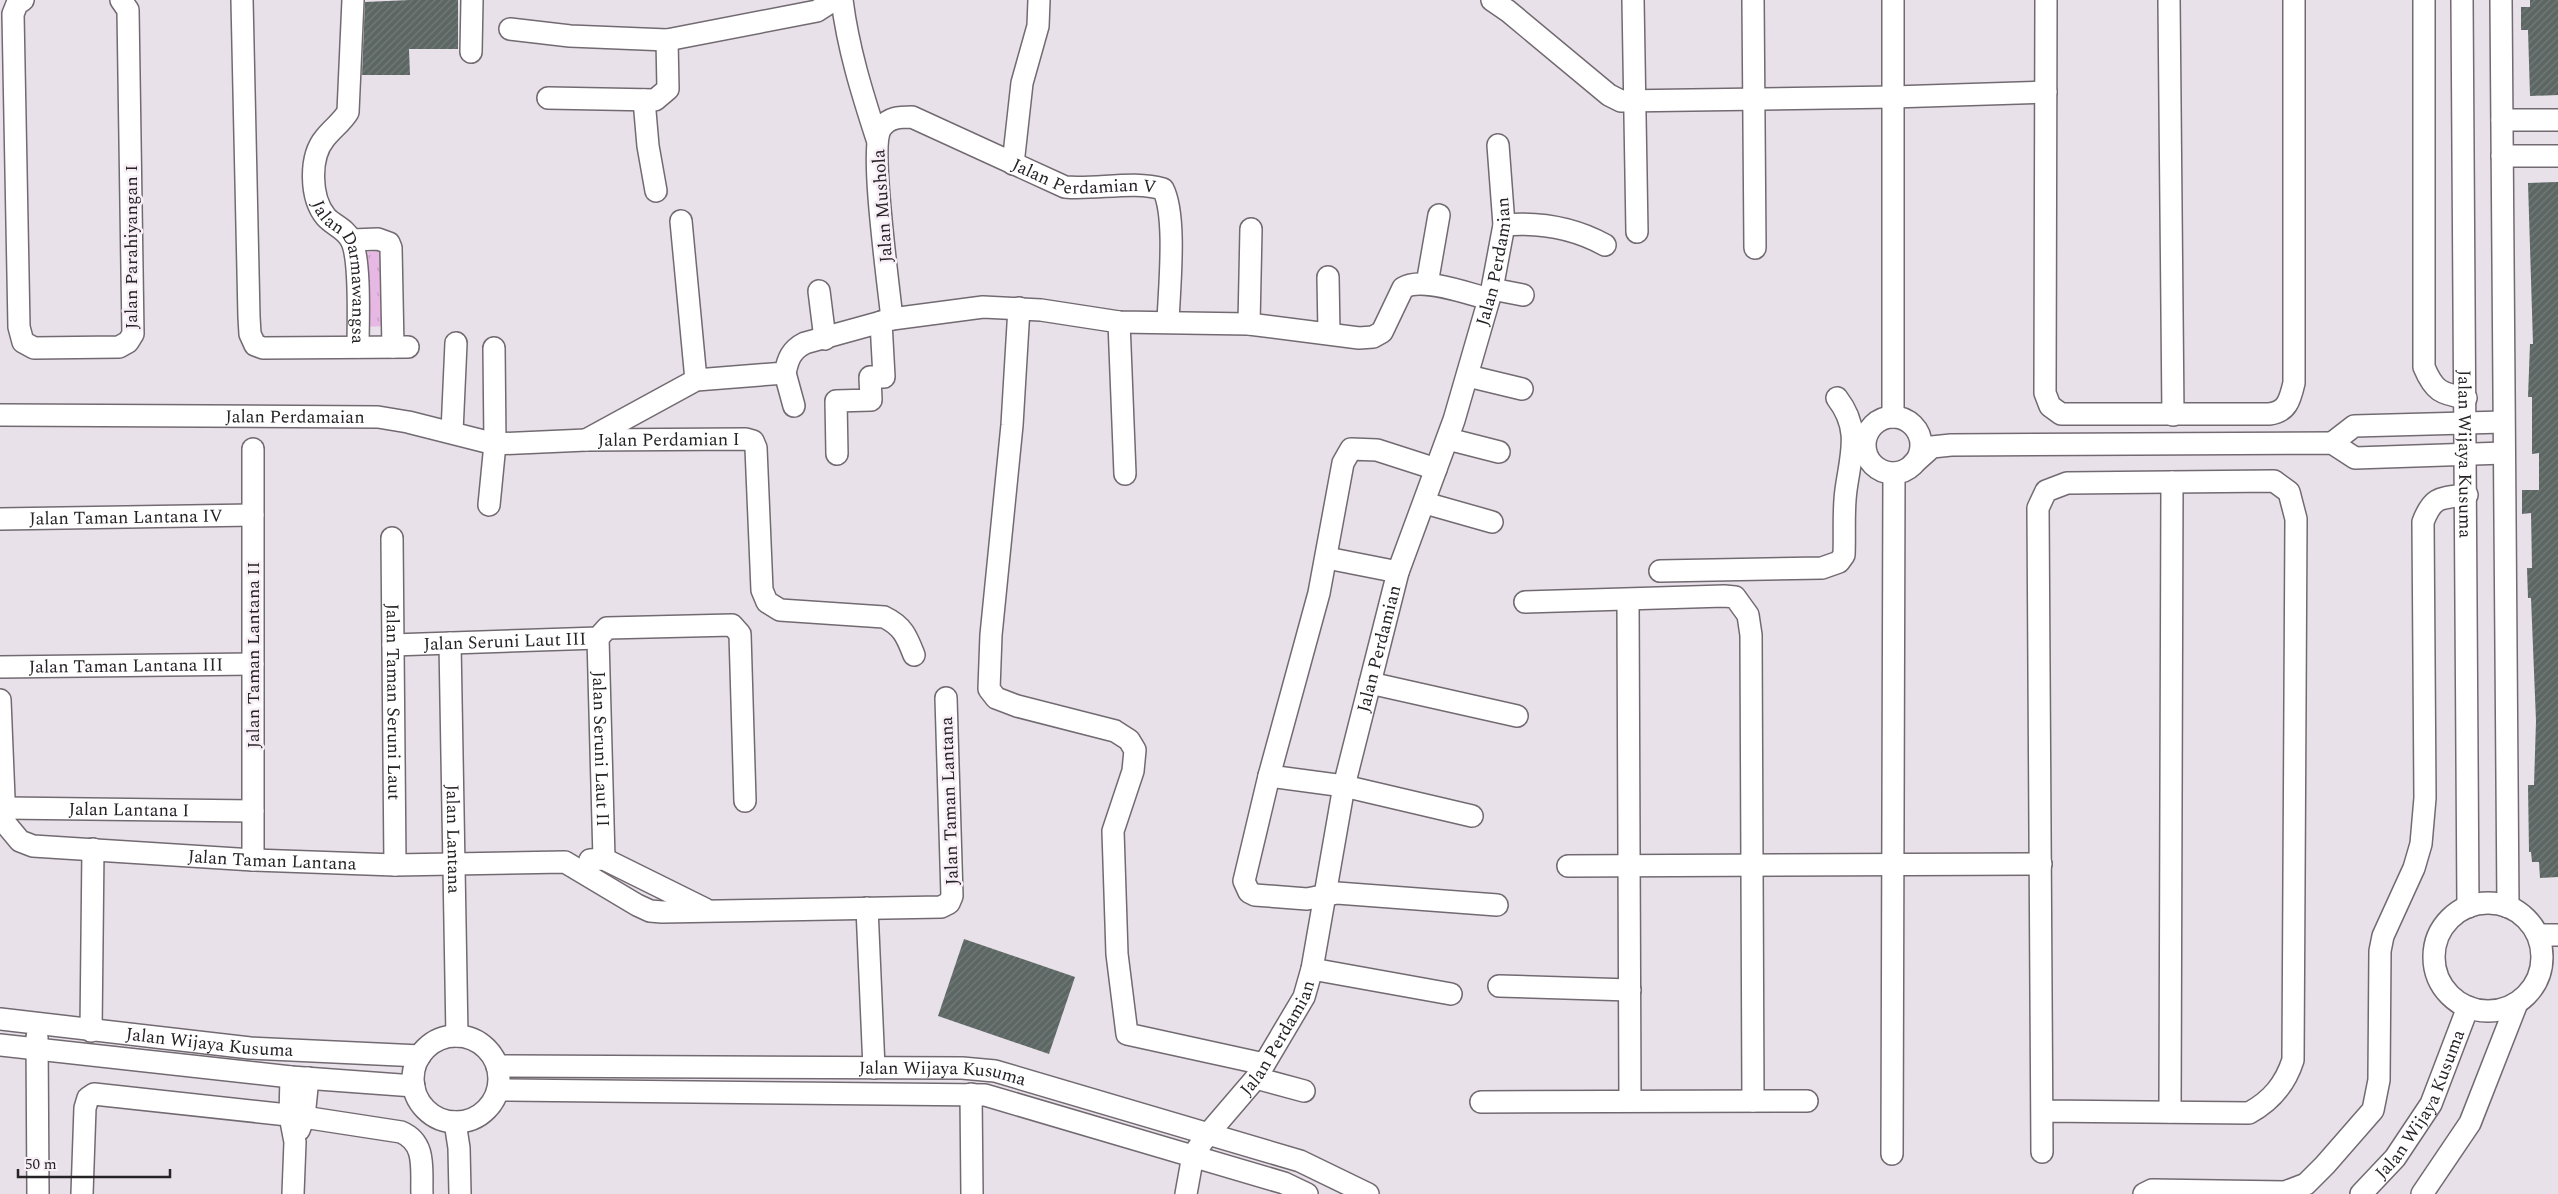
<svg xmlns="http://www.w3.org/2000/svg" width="2558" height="1194" font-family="Spectral,serif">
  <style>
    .park { fill: url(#park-tufts) }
    .building { fill: url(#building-hatch) }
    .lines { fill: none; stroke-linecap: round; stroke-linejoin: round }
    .minor-casing { stroke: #726a71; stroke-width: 24 }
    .minor { stroke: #fff; stroke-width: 21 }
    .labels { text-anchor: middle; stroke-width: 5; stroke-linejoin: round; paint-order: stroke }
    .street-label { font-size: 18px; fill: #262326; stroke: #f7eef6 }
  </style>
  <defs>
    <pattern id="park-tufts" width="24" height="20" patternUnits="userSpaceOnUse" patternTransform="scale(1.25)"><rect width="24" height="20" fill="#e8b8e5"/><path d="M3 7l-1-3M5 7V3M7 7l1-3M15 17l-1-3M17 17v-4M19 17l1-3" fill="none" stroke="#c79ec4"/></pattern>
    <pattern id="building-hatch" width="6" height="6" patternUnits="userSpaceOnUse" patternTransform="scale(1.25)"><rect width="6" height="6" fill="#5c6663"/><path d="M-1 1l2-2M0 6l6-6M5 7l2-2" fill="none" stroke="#747c7a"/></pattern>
  </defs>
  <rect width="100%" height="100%" fill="#e9e1e9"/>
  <polygon class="park" points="386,250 386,326 366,327 367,252"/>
  <g class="building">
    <polygon points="410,0 458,0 458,49 409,49 410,75 362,75 365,2"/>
    <polygon points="2530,0 2558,0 2558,95 2530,96 2528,30 2521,30 2521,7 2530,7"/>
    <polygon points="2558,182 2558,877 2540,878 2539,862 2532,862 2531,852 2529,852 2528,785 2534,785 2536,721 2531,598 2528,598 2527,568 2532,568 2531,513 2522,514 2522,490 2539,490 2539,453 2532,454 2532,397 2528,397 2530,344 2533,344 2528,183"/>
    <polygon points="964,939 1075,977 1049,1054 938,1016"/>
  </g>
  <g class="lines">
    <defs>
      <g id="minor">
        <polyline points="23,0 17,4 13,14 19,327 23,342 34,348 119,347 128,342 133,334 128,10 121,0"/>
        <polyline points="242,0 249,317 250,334 255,345 263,348 408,347"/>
        <path id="s1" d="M353,0L348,112C342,122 333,128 325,138C309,157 310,198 326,217C333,225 346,229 351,240C361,258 358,324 358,347"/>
        <path d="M842,0C848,48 862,93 877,139"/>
        <polyline points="1492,0 1508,11 1609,95 1621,101 1893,97 2046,92"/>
        <polyline points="1633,0 1637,232"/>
        <polyline points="1753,0 1755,248"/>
        <path d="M2046,0L2045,393L2050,406L2061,414H2269C2287,412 2290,400 2294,383V0"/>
        <polyline points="2169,0 2173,415"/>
        <path d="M2424,0V367C2434,391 2441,394 2466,398"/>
        <path id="s2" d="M2462,0L2468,907"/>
        <polyline points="2501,0 2508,907"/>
        <polyline points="510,29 570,36 667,40 817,11 834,0"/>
        <polyline points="471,52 472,0"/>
        <polyline points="548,98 655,100 668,89 667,40"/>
        <polyline points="644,100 648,146 656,191"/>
        <polyline points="2502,120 2558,120"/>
        <polyline points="2502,156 2558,156"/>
        <polyline points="1013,164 1022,83 1038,26 1039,0"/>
        <polyline points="681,221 696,380"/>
        <path d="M1504,225C1540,222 1574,228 1605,245"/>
        <polyline points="352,240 378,239 389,243 391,248 393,347"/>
        <polyline points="1328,277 1329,333"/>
        <polyline points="1427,284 1439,215"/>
        <polyline points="1492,289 1523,295"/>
        <polyline points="819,291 825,339"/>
        <polyline points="1019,308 1012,425 991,635 989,689 996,698 1017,706 1115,731 1129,740 1135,750 1133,771 1113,831 1117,954 1127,1034 1264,1064"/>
        <path id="s3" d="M892,319C889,288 869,147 881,128C889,117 900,117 912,117L1065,187C1096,190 1134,180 1163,189C1177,216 1169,290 1168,322"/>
        <polyline points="1119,322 1125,474"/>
        <polyline points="1249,324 1251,229"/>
        <polyline points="785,373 794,406"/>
        <polyline points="1468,376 1522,389"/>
        <path id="s4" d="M0,415L378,417L408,422L495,444L586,440L746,439L753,441L756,448L762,590L767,602L780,610L884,617C903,626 907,637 914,655"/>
        <polyline points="1893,417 1893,0"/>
        <circle cx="1893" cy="445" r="28"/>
        <polyline points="452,432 456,343"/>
        <polyline points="1448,439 1499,452"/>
        <path d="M586,440L696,380L785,373C788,359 791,350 805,343L892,319L983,307L1041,310L1119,322L1249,324L1359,338L1373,337L1382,332L1403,288C1421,276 1469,294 1489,299"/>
        <polyline points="2332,443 2354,426 2503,422"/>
        <polyline points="253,449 253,860"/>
        <polyline points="837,454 836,401 871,400 870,377 884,377 881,322"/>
        <polyline points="1913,464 1932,447 1951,445 2332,443 2355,458 2504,453"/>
        <polyline points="1436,469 1377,450 1351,449 1343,463 1319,593 1269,776 1244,881 1249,892 1255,895 1307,899 1337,893 1497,905"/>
        <polyline points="1425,503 1492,522"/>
        <polyline points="489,505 495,444 494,348"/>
        <path id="s5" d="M0,519L253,515"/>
        <path id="s6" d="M392,538L395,865"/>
        <polyline points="1327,558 1398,572"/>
        <path d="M1660,571L1822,568L1839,562L1844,555C1845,534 1843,511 1846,490C1851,454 1861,429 1837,398"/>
        <polyline points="1628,600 1630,1101"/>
        <polyline points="1525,602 1724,596 1735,597 1748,615 1751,635 1753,1101"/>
        <path id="s7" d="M598,638L604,859"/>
        <path id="s8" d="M450,643L457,1036"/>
        <path id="s9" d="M393,645L598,638L607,628L732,625L740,634L745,801"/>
        <path id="s10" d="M0,667L253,664"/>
        <polyline points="1370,683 1517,716"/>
        <path id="s11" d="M0,700L5,823L20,841L33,846L253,860L395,865L565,862L637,905L650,911L662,912L941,907L949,903L952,896L946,698"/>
        <polyline points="1269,776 1344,786 1472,816"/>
        <path id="s12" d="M5,808L253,811"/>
        <polyline points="590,860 604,859 705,909"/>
        <polyline points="1568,866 2041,864"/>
        <circle cx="2488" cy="957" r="54"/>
        <polyline points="867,908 874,1068"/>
        <polyline points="2538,935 2558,935"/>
        <polyline points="1312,969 1451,994"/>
        <polyline points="1499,986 1630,990"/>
        <path id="s13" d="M0,1019L250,1048L420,1056"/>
        <polyline points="91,1031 93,849"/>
        <circle cx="456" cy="1079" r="43"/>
        <polyline points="37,1037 38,1194"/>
        <polyline points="0,1045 291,1077 414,1086"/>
        <path id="s14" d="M497,1066L962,1068L995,1071L1300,1161L1368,1194"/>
        <polyline points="291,1077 290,1116 295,1142 293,1194"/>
        <polyline points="1256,1078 1304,1091"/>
        <polyline points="498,1090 985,1095 1284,1183 1307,1194"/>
        <polyline points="971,1094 972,1194"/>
        <polyline points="1481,1102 1807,1101"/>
        <path d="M2042,1111L2249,1113C2271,1101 2285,1085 2293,1060L2296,519L2289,492L2274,481L2067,483L2046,491L2038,508C2040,723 2040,937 2042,1152"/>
        <polyline points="2170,1112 2172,482"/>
        <polyline points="455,1122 459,1148 460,1194"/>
        <polyline points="299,1130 304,1117 308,1078"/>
        <polyline points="1892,1154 1894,473"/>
        <path d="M82,1194L85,1108L88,1098L94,1094L297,1116L401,1132C427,1143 421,1170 422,1194"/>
        <path id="s15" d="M1186,1194L1193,1155L1208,1134L1256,1078L1304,997L1312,969L1344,786L1398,572L1454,420L1492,289L1504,225L1498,145"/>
        <path d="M2144,1194L2152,1190L2285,1192L2306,1184L2325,1165L2373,1110L2379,1080L2380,951L2383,936L2414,868L2421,844L2425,798L2423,522C2433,496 2440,498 2467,495"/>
        <path id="s16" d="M2361,1194L2395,1158L2431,1104L2468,1007"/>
        <polyline points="2422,1194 2470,1123 2517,1003"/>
      </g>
    </defs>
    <use href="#minor" class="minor-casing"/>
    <use href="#minor" class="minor"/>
  </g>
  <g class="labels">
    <g class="street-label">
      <text dy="6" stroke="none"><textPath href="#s3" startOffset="412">Jalan Perdamian V</textPath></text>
      <text transform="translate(882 206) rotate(-94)" y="6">Jalan Mushola</text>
      <text transform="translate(131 247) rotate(-90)" y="6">Jalan Parahiyangan I</text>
      <text dy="6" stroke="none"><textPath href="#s15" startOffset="995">Jalan Perdamian</textPath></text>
      <text dy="6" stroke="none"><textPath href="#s1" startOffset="291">Jalan Darmawangsa</textPath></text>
      <text dy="6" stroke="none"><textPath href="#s4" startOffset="295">Jalan Perdamaian</textPath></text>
      <text dy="6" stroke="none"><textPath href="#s4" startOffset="672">Jalan Perdamian I</textPath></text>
      <text dy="6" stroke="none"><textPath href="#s2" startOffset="454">Jalan Wijaya Kusuma</textPath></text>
      <text dy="6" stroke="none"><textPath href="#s5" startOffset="126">Jalan Taman Lantana IV</textPath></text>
      <text dy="6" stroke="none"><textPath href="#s9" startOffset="112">Jalan Seruni Laut III</textPath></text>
      <text dy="6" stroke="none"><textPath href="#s15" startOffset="590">Jalan Perdamian</textPath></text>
      <text transform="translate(253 655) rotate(-90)" y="6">Jalan Taman Lantana II</text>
      <text dy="6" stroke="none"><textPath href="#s10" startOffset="126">Jalan Taman Lantana III</textPath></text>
      <text dy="6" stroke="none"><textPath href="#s6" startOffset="164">Jalan Taman Seruni Laut</textPath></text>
      <text dy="6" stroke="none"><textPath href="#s7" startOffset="111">Jalan Seruni Laut II</textPath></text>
      <text transform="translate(949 801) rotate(-92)" y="6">Jalan Taman Lantana</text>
      <text dy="6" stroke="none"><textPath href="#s12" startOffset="124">Jalan Lantana I</textPath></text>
      <text dy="6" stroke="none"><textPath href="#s8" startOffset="196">Jalan Lantana</textPath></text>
      <text dy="6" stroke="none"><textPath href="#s11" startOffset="400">Jalan Taman Lantana</textPath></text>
      <text dy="6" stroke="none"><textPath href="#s15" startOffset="185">Jalan Perdamian</textPath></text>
      <text dy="6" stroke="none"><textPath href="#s13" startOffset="211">Jalan Wijaya Kusuma</textPath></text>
      <text dy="6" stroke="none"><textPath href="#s14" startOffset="446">Jalan Wijaya Kusuma</textPath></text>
      <text dy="6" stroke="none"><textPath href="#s16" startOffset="109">Jalan Wijaya Kusuma</textPath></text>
    </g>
  </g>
  <path d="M18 1169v8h152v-8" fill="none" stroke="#262326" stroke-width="2.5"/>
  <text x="25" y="1169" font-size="15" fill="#262326" stroke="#f7eef6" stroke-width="4" paint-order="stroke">50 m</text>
</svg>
